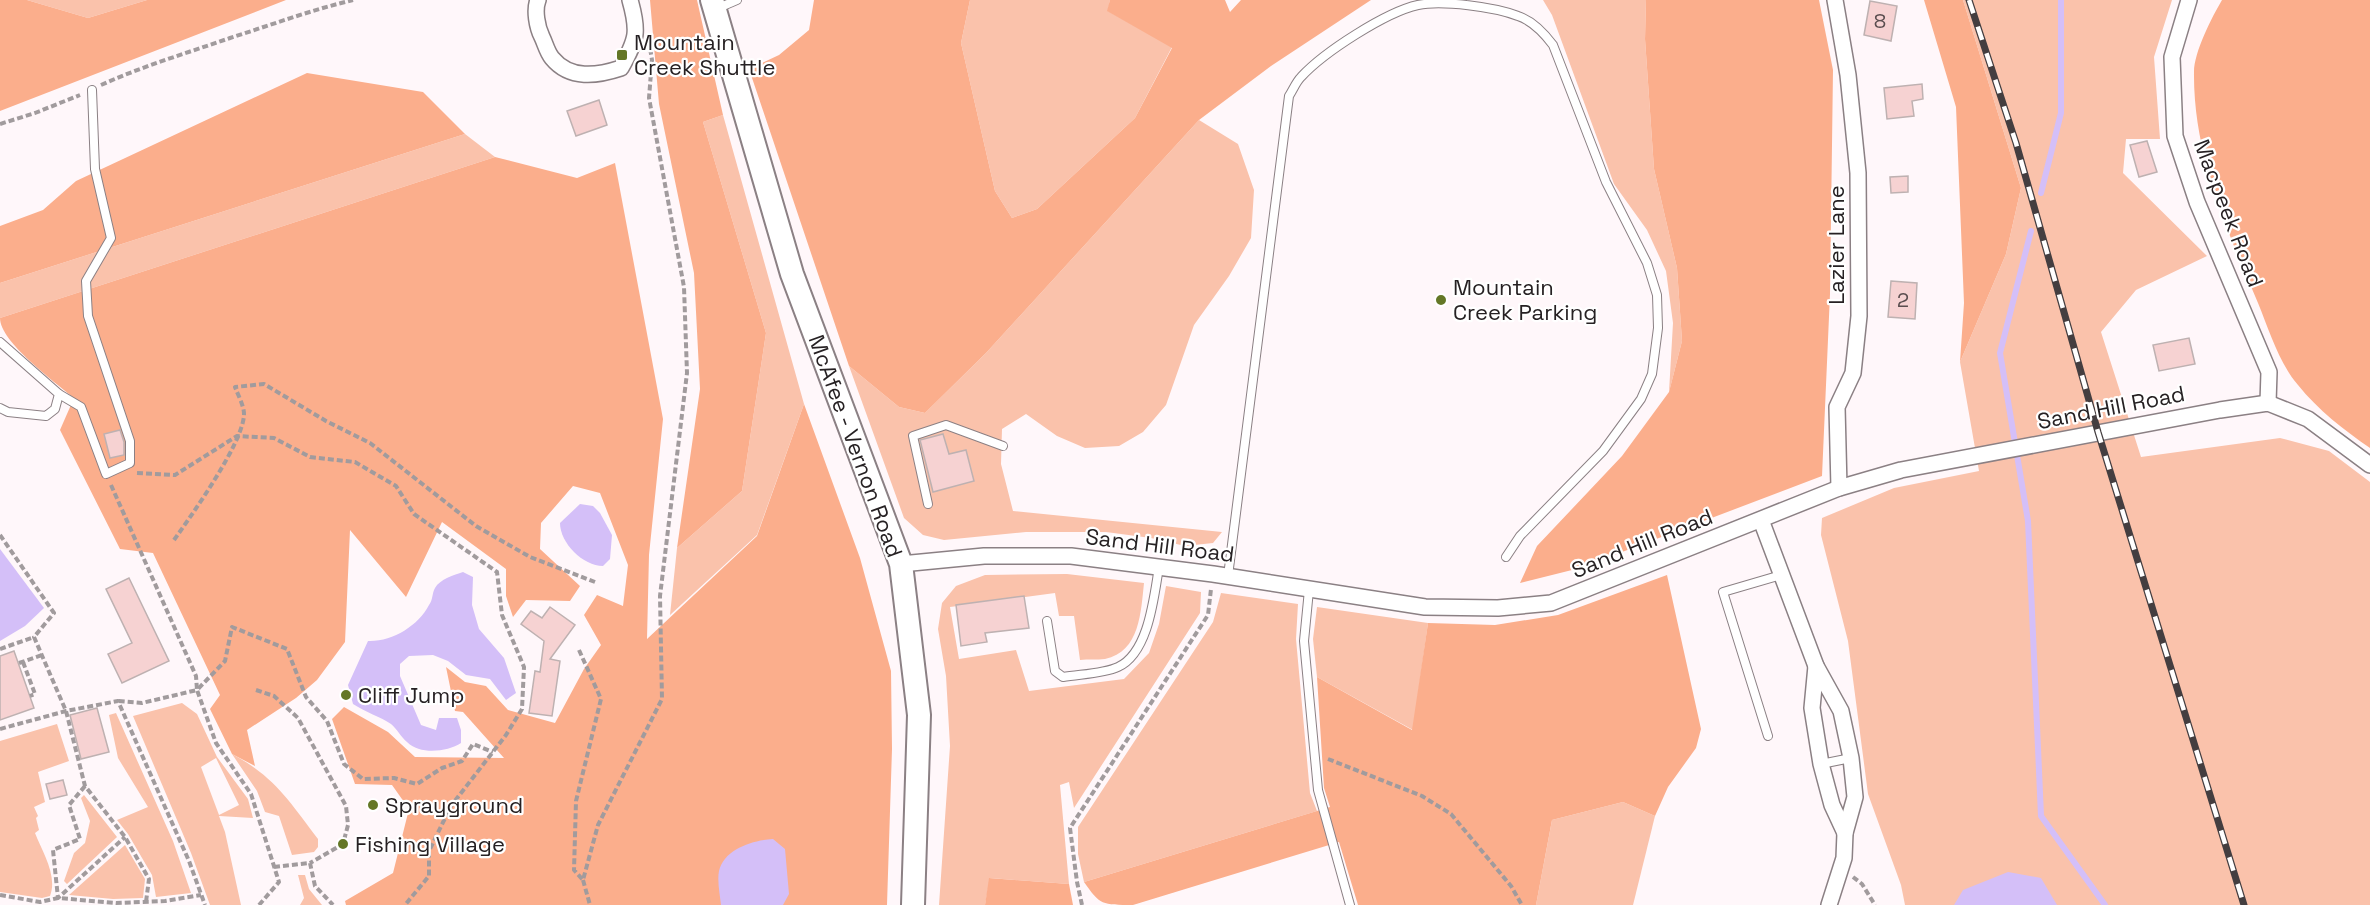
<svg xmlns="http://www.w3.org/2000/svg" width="2370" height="905" font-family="'Space Grotesk',sans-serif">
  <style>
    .green { fill: #fac2ab; fill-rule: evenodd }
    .forest { fill: #fbae8c }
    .water { fill: #d4bff8 }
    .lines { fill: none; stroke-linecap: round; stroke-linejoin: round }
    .stream { stroke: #d4bff8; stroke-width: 6 }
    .building { fill: #f6d2d2; stroke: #beb1b1; stroke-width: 1.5 }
    .service-casing { stroke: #8b8084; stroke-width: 10 }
    .minor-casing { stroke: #8b8084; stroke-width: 18 }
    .secondary-casing { stroke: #8b8084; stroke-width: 26 }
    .path { stroke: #a19b9d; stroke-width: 4; stroke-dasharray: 6 3; stroke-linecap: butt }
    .service { stroke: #fff; stroke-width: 8 }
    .minor { stroke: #fff; stroke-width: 15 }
    .secondary { stroke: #fff; stroke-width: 22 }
    .rail-casing { stroke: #443e40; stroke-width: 7 }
    .rail { stroke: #fff; stroke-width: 4.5; stroke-dasharray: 14; stroke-linecap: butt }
    .poi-dot { fill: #647726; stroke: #fff; stroke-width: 2 }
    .labels { text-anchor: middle; stroke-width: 4.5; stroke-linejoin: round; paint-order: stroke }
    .number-label { font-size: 20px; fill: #5a4d4f }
    .poi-label { font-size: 22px; fill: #262123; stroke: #fff; text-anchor: start }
    .street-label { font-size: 22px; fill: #262123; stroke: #fff }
  </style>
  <rect width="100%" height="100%" fill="#fff7fa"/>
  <g class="green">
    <polygon points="27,0 147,0 88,18"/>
    <polygon points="970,0 1110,0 1108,11 1172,47 1135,118 1037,209 1012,218 995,191 961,43"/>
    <polygon points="1543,0 1646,0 1645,39 1654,169 1677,268 1682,341 1669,392 1673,323 1666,271 1647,230 1614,184 1552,15"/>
    <polygon points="1963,0 2172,0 2154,57 2160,139 2126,139 2123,173 2207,256 2136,290 2101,332 2141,457 2280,438 2329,451 2370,482 2370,905 1905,905 1901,885 1868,794 1848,641 1821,535 1822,518 1894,488 1979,471 1960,362 2006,254 2021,188"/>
    <polygon points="723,115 804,404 757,535 670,615 677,548 742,491 766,333 703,122"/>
    <polygon points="1199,120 1238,144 1254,190 1251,238 1229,276 1194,325 1166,405 1143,432 1119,446 1085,448 1057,436 1026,414 1002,429 1001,464 1013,511 1222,532 1213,543 1185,546 1151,538 1106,532 1026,532 944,540 923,535 904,518 849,366 899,407 925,413 986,353"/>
    <polygon points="465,134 495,157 0,318 0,283"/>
    <path d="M1067,574L1144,583C1141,611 1140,652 1105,659C1097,660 1088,659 1080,660L1074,616H1059L1055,593L950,607L959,659L1016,650L1029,691L1124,679L1149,653L1159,624L1166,586L1201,592L1200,613L1074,808L1069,782L1060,785L1069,884L990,878L985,905H939L950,746L946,676L938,629L942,603L956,586L985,575Z"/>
    <polygon points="1221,593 1298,604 1296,639 1310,793 1317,811 1084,882 1078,854 1078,827 1213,622"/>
    <polygon points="1317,607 1428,623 1413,730 1317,677 1313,639"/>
    <path d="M182,703L197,714L217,757L248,799L253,818L219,816L225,832L241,905H210L191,853L133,716ZM216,758L239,805L219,815L201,767Z"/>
    <polygon points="116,713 173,841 191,893 156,897 152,875 128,834 117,820 148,807 118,758 109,715"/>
    <path d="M57,724L69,761L38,772L45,802L34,807L38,816L36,818L39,830L35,833C42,851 58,876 50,896L42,898L0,892V741Z"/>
    <path d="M232,754C274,776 290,802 318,839V847L314,852L292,855L279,816L265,812L257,791Z"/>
    <polygon points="84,795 117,837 67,884 64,881 74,853 85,843 90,821 81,798"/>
    <polygon points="1623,802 1655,816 1633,905 1536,905 1552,820"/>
    <polygon points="125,845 145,879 143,898 113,899 69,895"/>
    <polygon points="298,875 305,875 309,889 322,905 300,905 304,898"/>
  </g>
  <g class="forest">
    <polygon points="0,0 27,0 88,18 147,0 286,0 0,111"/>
    <polygon points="650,0 697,0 723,115 703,122 766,333 742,491 677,548 700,389 694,273 659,104"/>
    <polygon points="814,0 970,0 961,43 995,191 1012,218 1037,209 1135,118 1172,48 1107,11 1110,0 1225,0 1230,12 1241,0 1371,0 1271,66 1199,120 986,353 925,413 899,407 849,366 749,69 779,55 809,30"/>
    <polygon points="1646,0 1819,0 1833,70 1830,294 1822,476 1580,568 1520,583 1537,546 1622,456 1669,392 1682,341 1677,268 1654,169 1645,39"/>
    <polygon points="1924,0 1963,0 2021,188 2006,254 1960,362 1964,303 1956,107"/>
    <path d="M2222,0H2370V448C2344,430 2318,410 2298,385C2279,363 2269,330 2258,303C2227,230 2193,154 2194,72C2194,52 2212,17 2222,0Z"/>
    <polygon points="307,73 423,92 465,134 0,283 0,226 43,210 76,181"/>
    <path d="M495,157L577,178L615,163L663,419L649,555L647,639L757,536L804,404L860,558L891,671L892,749L887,905H346L345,901L393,873L409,809L392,785L355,784L332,719L344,707L388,732L415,757L504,758L463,712L455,711L446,667L465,682L486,686L508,710L555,723L584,669L601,645L584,615L597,595L623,606L628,565L600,493L573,486L541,523L540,549L580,586L570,601L526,600L513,617L506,596V569L442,522L406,597L350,530L345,642L317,680L296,698L247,730L255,766L232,754L210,709L220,695L153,553L120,549L60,430L74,398C55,382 0,342 0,318Z"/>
    <path d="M1667,575L1701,729L1696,748L1668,787L1655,816L1623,802L1552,820L1536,905H1358L1339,842L1133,905C1102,905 1100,905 1084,882L1330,807L1324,788L1317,677L1412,730L1428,623L1495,625L1558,615Z"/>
    <polygon points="989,878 1069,884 1073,905 985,905"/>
  </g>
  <g class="water">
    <path d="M580,504L593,506L600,513L612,535L610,559L603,566C583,566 560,543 560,523Z"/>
    <polygon points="0,549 44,608 25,626 0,641"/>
    <path d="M463,572L473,577L472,605L479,629L504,658L516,693L506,700L490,679L466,675L448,661L433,655L409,656L400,664V676L421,725L436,730L439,718H457L461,730V743C447,752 420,755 407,742C401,737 397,729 391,724C381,717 365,712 353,704L348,685L368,641C392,642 418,626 429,605C433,600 432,593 435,588C440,579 454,575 463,572Z"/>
    <path d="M773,839L785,849L789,894L783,905H721C720,895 717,881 719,871C724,849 753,840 773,839Z"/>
    <polygon points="2008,872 2041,878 2057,905 1954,905 1963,890"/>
  </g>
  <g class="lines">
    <g class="stream">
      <polyline points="2041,193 2061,113 2061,0"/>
      <polyline points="2031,231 2000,353 2028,521 2041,816 2105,905"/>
    </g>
  </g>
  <g class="building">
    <polygon points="1870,1 1897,6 1891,41 1864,35"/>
    <polygon points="1922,84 1923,99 1912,101 1914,116 1887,119 1884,88"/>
    <polygon points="599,100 607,125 576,136 567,111"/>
    <polygon points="2147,141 2157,172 2139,177 2130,145"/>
    <polygon points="1908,176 1908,192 1891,193 1890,177"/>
    <polygon points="1891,281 1917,283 1915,319 1888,317"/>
    <polygon points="2189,338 2195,364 2159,371 2153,345"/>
    <polygon points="120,430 124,442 124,455 110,458 104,434"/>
    <polygon points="943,434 949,454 966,450 974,481 933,492 920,440"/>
    <polygon points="129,578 169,661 122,683 108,654 132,643 106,589"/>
    <polygon points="1024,596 1029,628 985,633 987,642 961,646 956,605"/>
    <polygon points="550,607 575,625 550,659 560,661 552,716 529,713 535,671 540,672 544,641 521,624 531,611 542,618"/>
    <polygon points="14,651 34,708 0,720 0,656"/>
    <polygon points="97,708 109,752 81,759 70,715"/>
    <polygon points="63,780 67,795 50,799 46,784"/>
  </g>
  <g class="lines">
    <defs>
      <g id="service">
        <polyline points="716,9 737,0"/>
        <polyline points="0,342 59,394 55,409 46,416 8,412 0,408"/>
        <polyline points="59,394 81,407 106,474 130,463 130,441 88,316 86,281 111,238 95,169 92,90"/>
        <polyline points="928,504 913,436 946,425 1003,446"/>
        <path d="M1228,576L1289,96C1293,90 1296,82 1301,77C1324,52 1386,12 1418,5C1442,0 1495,7 1518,16C1533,21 1544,33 1553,45L1606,182L1647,263L1657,295L1658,328L1652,374L1641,399L1603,451L1520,536L1506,557"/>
        <polyline points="1309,590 1304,641 1318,790 1350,905"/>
        <path d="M1047,621L1055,671L1063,677C1080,674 1103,674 1118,667C1149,653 1154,596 1159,567"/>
        <polyline points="1768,736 1723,592 1781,575"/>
        <polyline points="1821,764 1851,758"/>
      </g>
      <g id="minor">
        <path d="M538,0C534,10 537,27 542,37C545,43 547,52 552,58C570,80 597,76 621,68C637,39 639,32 630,0"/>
        <polyline points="1835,0 1848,75 1858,173 1859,316 1853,373 1837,407 1839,488"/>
        <polyline points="2189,0 2172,57 2175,136 2197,202 2269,372 2268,403"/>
        <polyline points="1761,520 1816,666 1841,711 1851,758 1855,797 1845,833 1844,858 1829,905"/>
        <polyline points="901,564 984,556 1071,556 1213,574 1425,607 1498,608 1551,603 1839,488 1901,470 2220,410 2268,403 2308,419 2370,465"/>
        <polyline points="1816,666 1812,708 1821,764 1832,805 1845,833"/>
      </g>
      <polyline id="secondary" points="712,0 792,274 901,564 919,715 913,905"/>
    </defs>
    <use href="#service" class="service-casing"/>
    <use href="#minor" class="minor-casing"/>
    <use href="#secondary" class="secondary-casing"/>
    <g class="path">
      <path d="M101,85C143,66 187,53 230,38C271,25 311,10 353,0"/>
      <polyline points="0,124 35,113 80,95"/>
      <polyline points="137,473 175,475 237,436 274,438 310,457 355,462 396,486 414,514 497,572 502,615 524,667 522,709 506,735 451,806 429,851 429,876 405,905"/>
      <polyline points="111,485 196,676 197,690 142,703 118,701"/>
      <polyline points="0,535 54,613 34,637 66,711 85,786 125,837 149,879 146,902"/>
      <path d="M174,540C191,516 244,442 244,414C244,406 238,395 235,387L264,384L326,421L370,443L476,526L530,557L595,582"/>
      <polyline points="0,649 34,637"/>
      <polyline points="579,650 601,699 576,801 574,870 583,880 598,825 662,699 660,596 687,373 684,287 649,98 652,60 650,48"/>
      <polyline points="23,662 35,694 30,696"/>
      <polyline points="19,663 42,655"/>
      <polyline points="256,690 274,696 298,718 346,806 348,825 343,844 310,863"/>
      <polyline points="0,729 66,711 118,701 189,861 205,905"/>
      <polyline points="1328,759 1422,796 1451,814 1511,886 1522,905"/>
      <polyline points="85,786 69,805 80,839 53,850 58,898 125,837"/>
      <polyline points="274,867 310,863 315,886 333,905"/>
      <polyline points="1853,877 1862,884 1875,905"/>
      <polyline points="583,880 590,905"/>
      <polyline points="0,895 40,902 58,898 116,903 165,901 201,895"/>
      <polyline points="259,905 279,882 251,794 216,743 197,690 225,661 232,627 287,649 306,697 327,721 344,764 363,779 394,778 417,784 442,768 462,761 473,744 493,752"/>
      <polyline points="1082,905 1077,882 1070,828 1208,615 1211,589"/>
    </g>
    <use href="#service" class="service"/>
    <use href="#minor" class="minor"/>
    <use href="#secondary" class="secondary"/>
    <defs>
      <polyline id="rail" points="1969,0 2016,143 2098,432 2244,905"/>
    </defs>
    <use href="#rail" class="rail-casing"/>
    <use href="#rail" class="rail"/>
  </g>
  <g class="poi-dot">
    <rect x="616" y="49" width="12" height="12" rx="3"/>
    <circle cx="1441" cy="300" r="6"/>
    <circle cx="346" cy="695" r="6"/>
    <circle cx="373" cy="805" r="6"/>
    <circle cx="343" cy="844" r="6"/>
  </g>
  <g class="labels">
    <g class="number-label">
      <text x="1880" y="28">8</text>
      <text x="1903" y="307">2</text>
    </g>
    <g class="poi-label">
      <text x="634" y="50">Mountain<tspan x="634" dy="25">Creek Shuttle</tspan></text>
      <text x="1453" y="295">Mountain<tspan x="1453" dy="25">Creek Parking</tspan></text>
      <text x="358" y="703">Cliff Jump</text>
      <text x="385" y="813">Sprayground</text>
      <text x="355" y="852">Fishing Village</text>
    </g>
    <g class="street-label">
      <text transform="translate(2229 213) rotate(69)" y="8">Macpeek Road</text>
      <text transform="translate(1836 245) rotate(-90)" y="8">Lazier Lane</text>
      <text transform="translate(2111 407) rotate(-11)" y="8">Sand Hill Road</text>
      <text transform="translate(856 446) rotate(70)" y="8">McAfee - Vernon Road</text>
      <text transform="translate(1642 543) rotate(-22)" y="8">Sand Hill Road</text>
      <text transform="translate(1160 545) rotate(7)" y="8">Sand Hill Road</text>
    </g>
  </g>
</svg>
